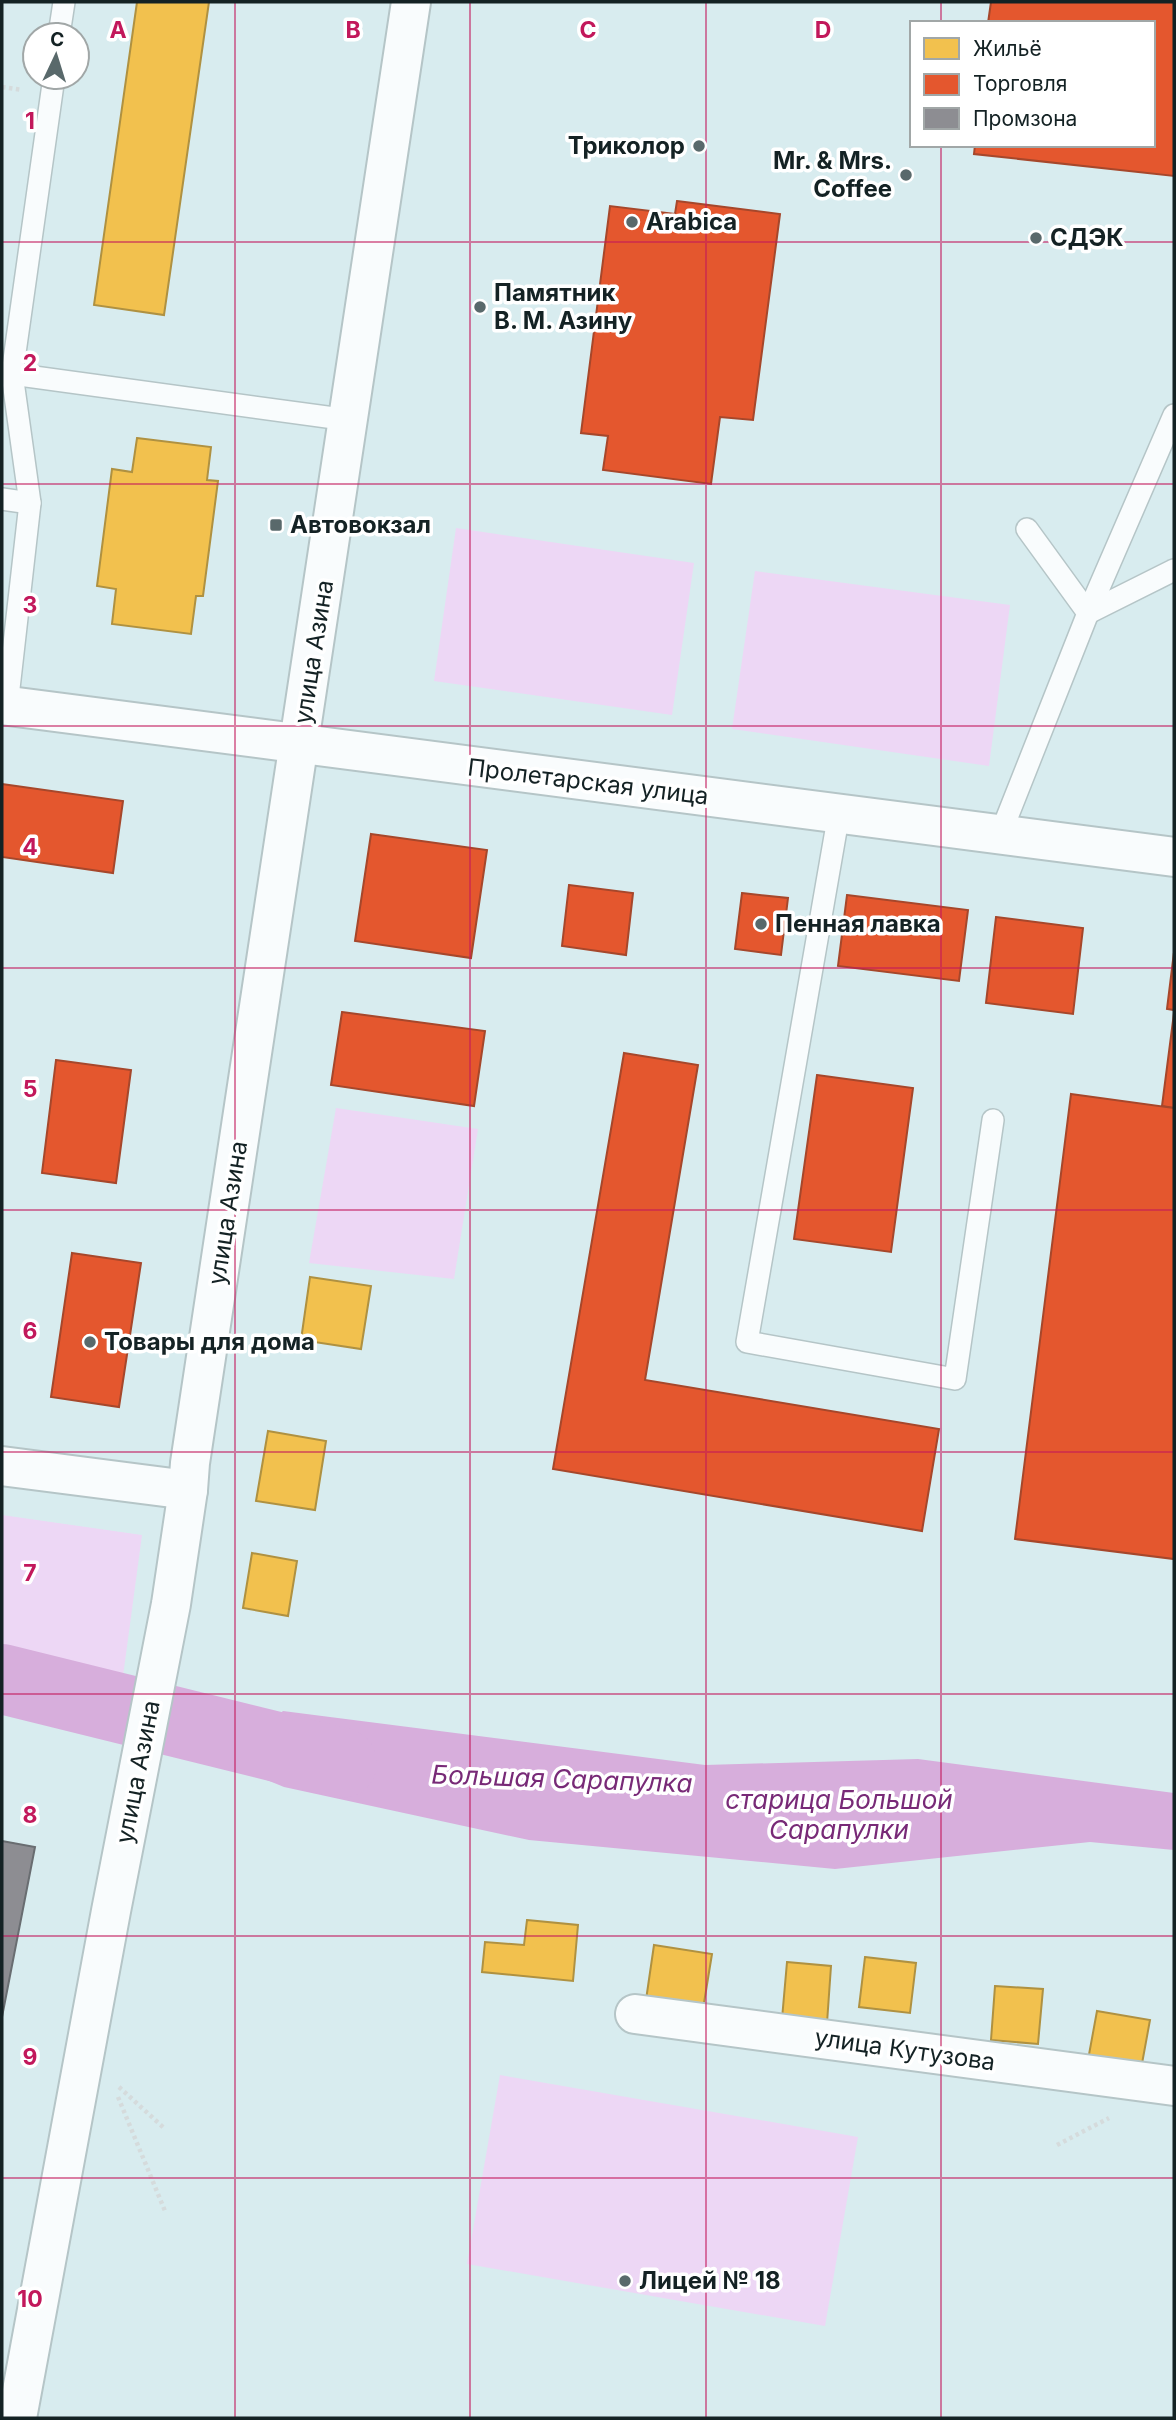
<svg xmlns="http://www.w3.org/2000/svg" width="1176" height="2420" font-family="Inter,sans-serif">
  <style>
    .green { fill: #edd7f5 }
    .water { fill: #d7aedc }
    .homes { fill: #f2c14e; stroke: #af9141; stroke-width: 2 }
    .shops { fill: #e4572e; stroke: #a6472b; stroke-width: 2 }
    .industry { fill: #8d8d92; stroke: #696d71; stroke-width: 2 }
    .lines { fill: none; stroke-linecap: round; stroke-linejoin: round }
    .river { stroke: #d7aedc; stroke-width: 70 }
    .service-casing { stroke: #b5c5c7; stroke-width: 24 }
    .minor-casing { stroke: #b5c5c7; stroke-width: 42 }
    .secondary-casing { stroke: #b5c5c7; stroke-width: 42 }
    .path { stroke: #d5dbdc; stroke-width: 4.5; stroke-dasharray: 3.5 3.5; stroke-linecap: butt }
    .service { stroke: #f9fcfd; stroke-width: 21 }
    .minor { stroke: #f9fcfd; stroke-width: 38 }
    .secondary { stroke: #f9fcfd; stroke-width: 38 }
    .grid { fill: none; stroke: #c2185b; stroke-width: 2; stroke-opacity: 0.55 }
    .poi-dot { fill: #59696b; stroke: #fff; stroke-width: 2.5 }
    .labels { text-anchor: middle; stroke-width: 7; stroke-linejoin: round; paint-order: stroke }
    .poi-label { font-size: 24px; font-weight: bold; fill: #142224; stroke: #fff; text-anchor: start }
    .street-label { font-size: 24px; fill: #142224; stroke: #fff }
    .water-label { font-size: 26px; font-style: italic; fill: #782a77; stroke: #fff }
    .grid-label { font-size: 23px; text-anchor: middle; font-weight: bold; fill: #c2185b; stroke: #fff; stroke-width: 7; stroke-linejoin: round; paint-order: stroke }
  </style>
  <rect width="100%" height="100%" fill="#d8ecef"/>
  <g class="green">
    <polygon points="456,528 694,563 672,715 434,681"/>
    <polygon points="755,571 1010,605 989,766 732,729"/>
    <polygon points="336,1108 478,1129 454,1279 309,1263"/>
    <polygon points="2,1515 142,1535 121,1691 2,1663"/>
    <polygon points="500,2075 858,2137 825,2326 467,2264"/>
  </g>
  <polygon class="water" points="283,1711 705,1765 918,1759 1174,1793 1174,1850 1090,1842 835,1869 529,1840 284,1787 223,1762"/>
  <g class="homes">
    <polygon points="137,2 209,2 164,315 94,305"/>
    <polygon points="137,438 211,447 207,480 218,481 203,596 196,596 191,634 112,624 116,589 97,586 112,469 132,472"/>
    <polygon points="310,1277 371,1286 361,1349 301,1340"/>
    <polygon points="268,1431 326,1441 315,1510 256,1501"/>
    <polygon points="252,1553 297,1561 288,1616 243,1608"/>
    <polygon points="527,1920 578,1925 573,1981 482,1972 485,1942 524,1945"/>
    <polygon points="654,1945 712,1954 703,2009 646,2000"/>
    <polygon points="865,1957 916,1963 910,2013 859,2007"/>
    <polygon points="787,1962 831,1966 827,2023 782,2019"/>
    <polygon points="995,1986 1043,1989 1038,2044 991,2040"/>
    <polygon points="1097,2011 1150,2020 1141,2069 1088,2060"/>
  </g>
  <g class="shops">
    <polygon points="991,2 1174,2 1174,176 974,154 975,145 1153,145 1153,23 988,23"/>
    <polygon points="677,201 780,214 753,420 720,417 711,484 603,470 608,436 581,433 610,206 675,214"/>
    <polygon points="2,784 123,801 113,873 2,857"/>
    <polygon points="371,834 487,850 471,958 355,941"/>
    <polygon points="569,885 633,893 626,955 562,946"/>
    <polygon points="742,893 788,898 781,955 735,949"/>
    <polygon points="847,895 968,910 959,981 838,966"/>
    <polygon points="996,917 1083,928 1073,1014 986,1003"/>
    <polygon points="1174,952 1174,1010 1167,1009"/>
    <polygon points="342,1012 485,1031 474,1106 331,1085"/>
    <polygon points="1174,1013 1174,1108 1162,1106"/>
    <polygon points="624,1053 698,1065 645,1380 939,1429 922,1531 553,1469"/>
    <polygon points="56,1060 131,1070 116,1183 42,1173"/>
    <polygon points="817,1075 913,1088 891,1252 794,1239"/>
    <polygon points="1071,1094 1174,1108 1174,1559 1015,1539"/>
    <polygon points="72,1253 141,1263 119,1407 51,1397"/>
  </g>
  <polygon class="industry" points="2,1841 35,1847 2,2017"/>
  <g class="lines">
    <polyline class="river" points="2,1679 342,1763"/>
    <defs>
      <g id="service">
        <polyline points="59,35 64,2"/>
        <polyline points="54,77 12,374 349,420"/>
        <polyline points="2,499 30,503"/>
        <polyline points="1088,613 1174,415"/>
        <polyline points="1088,613 1174,570"/>
        <polyline points="7,706 30,503 12,374"/>
        <polyline points="839,813 747,1342 955,1379 993,1120"/>
        <polyline points="1000,835 1088,613 1027,529"/>
      </g>
      <g id="minor">
        <polyline points="2,705 1174,857"/>
        <polyline points="2,1466 188,1490"/>
        <polyline points="635,2014 1174,2086"/>
      </g>
      <polyline id="secondary" points="17,2418 111,1911 171,1604 188,1490 190,1463 411,2"/>
    </defs>
    <use href="#service" class="service-casing"/>
    <use href="#minor" class="minor-casing"/>
    <use href="#secondary" class="secondary-casing"/>
    <g class="path">
      <polyline points="2,87 22,90"/>
      <polyline points="119,2087 164,2128"/>
      <polyline points="118,2097 165,2211"/>
      <polyline points="1057,2145 1109,2118"/>
    </g>
    <use href="#service" class="service"/>
    <use href="#minor" class="minor"/>
    <use href="#secondary" class="secondary"/>
  </g>
  <path class="grid" d="M235,2V2418M470,2V2418M706,2V2418M941,2V23M941,145V2418M2,242H1174M2,484H1174M2,726H1174M2,968H1174M2,1210H1174M2,1452H1174M2,1694H1174M2,1936H1174M2,2178H1174"/>
  <g class="poi-dot">
    <circle cx="699" cy="146" r="7"/>
    <circle cx="906" cy="175" r="7"/>
    <circle cx="632" cy="222" r="7"/>
    <circle cx="1036" cy="238" r="7"/>
    <circle cx="480" cy="307" r="7"/>
    <rect x="269" y="518" width="14" height="14" rx="3.5"/>
    <circle cx="761" cy="924" r="7"/>
    <circle cx="90" cy="1342" r="7"/>
    <circle cx="625" cy="2281" r="7"/>
  </g>
  <g class="labels">
    <g class="poi-label">
      <text x="685" y="154" text-anchor="end">Триколор</text>
      <text x="892" y="169" text-anchor="end">Mr. &amp; Mrs.<tspan x="892" dy="28">Coffee</tspan></text>
      <text x="646" y="230">Arabica</text>
      <text x="1050" y="246">СДЭК</text>
      <text x="494" y="301">Памятник<tspan x="494" dy="28">В. М. Азину</tspan></text>
      <text x="290" y="533">Автовокзал</text>
      <text x="775" y="932">Пенная лавка</text>
      <text x="104" y="1350">Товары для дома</text>
      <text x="639" y="2289">Лицей № 18</text>
    </g>
    <g class="street-label">
      <text transform="translate(314 652) rotate(-81)" y="8">улица Азина</text>
      <text transform="translate(588 782) rotate(7)" y="8">Пролетарская улица</text>
      <text transform="translate(228 1213) rotate(-81)" y="8">улица Азина</text>
      <text transform="translate(138 1772) rotate(-79)" y="8">улица Азина</text>
      <text transform="translate(905 2050) rotate(8)" y="8">улица Кутузова</text>
    </g>
    <g class="water-label">
      <text transform="translate(562 1779) rotate(2)" y="9">Большая Сарапулка</text>
      <text x="839" y="1809">старица Большой<tspan x="839" dy="30">Сарапулки</tspan></text>
    </g>
  </g>
  <g class="grid-label">
    <text x="118" y="38">A</text>
    <text x="353" y="38">B</text>
    <text x="588" y="38">C</text>
    <text x="823" y="38">D</text>
    <text x="30" y="129">1</text>
    <text x="30" y="371">2</text>
    <text x="30" y="613">3</text>
    <text x="30" y="855">4</text>
    <text x="30" y="1097">5</text>
    <text x="30" y="1339">6</text>
    <text x="30" y="1581">7</text>
    <text x="30" y="1823">8</text>
    <text x="30" y="2065">9</text>
    <text x="30" y="2307">10</text>
  </g>
  <rect width="1176" height="2420" fill="none" stroke="#142224" stroke-width="7"/>
  <rect x="910" y="21" width="245" height="126" fill="#ffffff" stroke="#a1a7a7" stroke-width="2"/>
  <rect x="924" y="38" width="35" height="21" fill="#f2c14e" stroke="#a1a7a7" stroke-width="2"/>
  <text x="973" y="56" font-size="21" fill="#142224">Жильё</text>
  <rect x="924" y="74" width="35" height="21" fill="#e4572e" stroke="#a1a7a7" stroke-width="2"/>
  <text x="973" y="91" font-size="21" fill="#142224">Торговля</text>
  <rect x="924" y="108" width="35" height="21" fill="#8d8d92" stroke="#a1a7a7" stroke-width="2"/>
  <text x="973" y="126" font-size="21" fill="#142224">Промзона</text>
  <g transform="translate(56 56) rotate(4)"><circle r="33" fill="#ffffff" stroke="#a1a7a7" stroke-width="2"/>
  <path d="M0-5L12 26L0 18L-12 26Z" fill="#59696b"/>
  <text y="-10" font-size="19" font-weight="bold" text-anchor="middle" fill="#142224">С</text>
  </g>
</svg>
